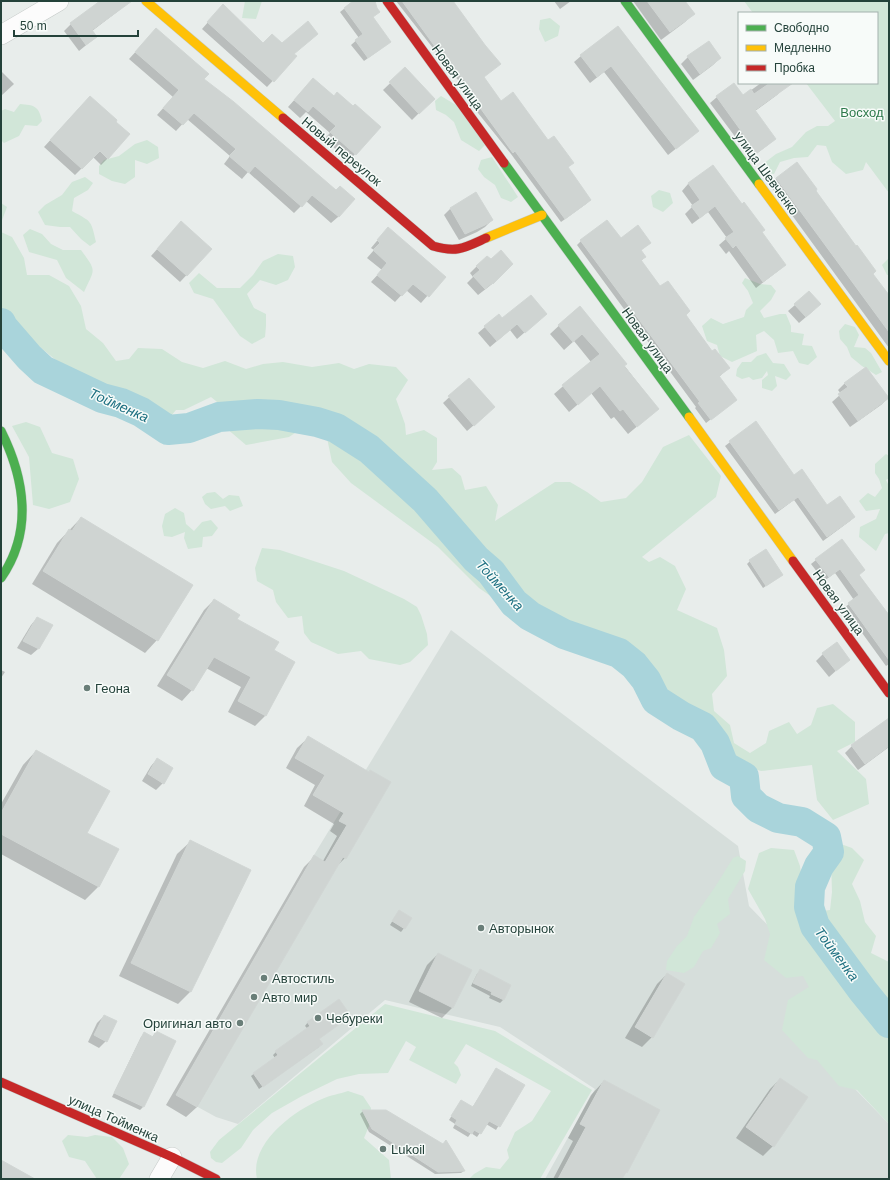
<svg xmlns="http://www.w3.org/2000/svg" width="890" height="1180" font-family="Helvetica,sans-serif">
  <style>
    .built { fill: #d6dedb }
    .green { fill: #d1e6d8 }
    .shadow { fill: #0003 }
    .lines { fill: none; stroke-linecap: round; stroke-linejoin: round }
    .river { stroke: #a9d4db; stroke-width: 30 }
    .building { fill: #cfd4d2; stroke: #d1d6d4 }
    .street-casing { stroke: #c5cac8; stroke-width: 20 }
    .fast-casing { stroke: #c3cbc8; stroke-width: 10 }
    .slow-casing { stroke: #c3cbc8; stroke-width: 10 }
    .jam-casing { stroke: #c3cbc8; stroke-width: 10 }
    .street { stroke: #fcfcfc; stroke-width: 19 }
    .fast { stroke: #4caf50; stroke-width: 9 }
    .slow { stroke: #ffc107; stroke-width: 9 }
    .jam { stroke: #c62828; stroke-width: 9 }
    .poi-dot { fill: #697e78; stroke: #f7fbf9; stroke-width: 1.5 }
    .labels { text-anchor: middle; stroke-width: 3; stroke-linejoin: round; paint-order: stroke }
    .street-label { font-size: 13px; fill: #24423a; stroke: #f7fbf9 }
    .park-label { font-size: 13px; fill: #2d7a4b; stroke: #f7fbf9 }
    .poi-label { font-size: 13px; fill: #24423a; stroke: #f7fbf9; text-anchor: start }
    .water-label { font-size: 14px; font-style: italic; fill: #1c6f80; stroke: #f7fbf9 }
  </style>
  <rect width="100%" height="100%" fill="#e8edeb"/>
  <polygon class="built" points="451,630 738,846 749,906 826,985 793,1025 889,1124 889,1179 545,1179 595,1089 500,1027 385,1000 238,1124 216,1117 176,1095 314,855"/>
  <g class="green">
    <polygon points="245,1 262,1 256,19 242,18"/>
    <polygon points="744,1 889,1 889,193 866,162 863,170 846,174 832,162 826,146 817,145 808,157 794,158 780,162 774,174 767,173 763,164 776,154 792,147 806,132 817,126 828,126 835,121 806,83 877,83 877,13 753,13"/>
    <polygon points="550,18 560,26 558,36 545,42 539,29 540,20"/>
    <polygon points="441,96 456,105 485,145 479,151 461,140 454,122 446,115 436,110 435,101"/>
    <path d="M20,104C34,105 39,106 42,121L37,126L25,125L19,136L4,143L1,140V111L5,109L14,112Z"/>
    <polygon points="147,140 158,147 159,158 147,164 135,160 135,177 125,184 112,181 99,174 99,166 104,160 119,156 135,144"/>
    <polygon points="492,157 518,197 511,202 501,198 495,185 484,177 478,169 481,160"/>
    <path d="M85,177L93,183L88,190L74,198L72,211C92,222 91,220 96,242L90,246L81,239L70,227H60L45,225L38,212L45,205L62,195L72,182Z"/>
    <polygon points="659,190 670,193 673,203 663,212 653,207 651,196"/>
    <polygon points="1,203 7,207 1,223"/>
    <path d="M30,229L42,234L51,244L63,250H81C97,272 95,268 84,292L66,278L57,260L29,252L23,235Z"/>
    <polygon points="1,232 12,237 24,258 27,275 49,275 69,286 81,306 86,329 103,343 116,361 129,359 138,348 162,349 182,362 203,368 225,361 246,369 263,364 283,362 312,367 339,363 354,369 369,364 396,367 408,380 396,399 405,424 406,435 424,430 437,438 437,462 432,470 452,468 461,476 465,490 486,486 498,505 495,521 555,482 570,482 587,492 601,502 626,498 642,482 663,447 689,435 721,476 716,497 642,557 649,562 660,557 675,566 686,589 677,610 717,628 724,650 727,676 712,694 714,711 730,725 734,743 750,753 766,743 769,731 789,722 797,734 811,725 817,708 833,704 855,722 855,742 837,751 866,779 869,804 833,820 817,800 812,765 761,771 732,762 715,743 696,728 693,711 673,703 654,687 644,663 545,608 517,595 499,602 479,588 438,547 351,483 332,462 326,433 320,428 310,427 295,433 289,437 246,445 219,422 222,406 211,397 184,410 176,410 170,417 152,418 137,407 95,395 77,384 68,370 12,324 1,307"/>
    <polygon points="278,254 293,256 295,267 288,280 276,285 260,280 247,294 254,308 266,314 266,326 265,337 252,344 240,336 213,299 194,293 189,283 199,273 217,288 240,288 253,275 263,261"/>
    <polygon points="889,258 889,275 887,275 882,265"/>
    <polygon points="745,278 760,284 771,285 776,291 771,300 760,311 764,318 780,314 786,314 791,326 791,332 804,334 802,345 812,346 817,357 808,365 799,363 793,351 778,353 774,340 764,331 756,335 757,351 732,362 720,356 717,345 707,341 702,326 711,318 723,324 744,317 746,310 753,303 748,291 742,283"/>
    <polygon points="845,324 855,327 859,335 854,347 865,348 871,353 882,372 876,375 862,366 851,357 847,347 840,339 839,331"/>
    <polygon points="766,353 773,363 784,364 791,375 786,380 775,376 777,386 772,391 762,388 762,380 768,375 767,371 762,378 753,380 749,377 742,379 736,376 737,369 742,362 751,362 757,356"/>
    <polygon points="26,422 40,427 52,453 73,459 79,479 70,502 49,509 33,505 29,457 12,426"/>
    <polygon points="886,454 889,456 889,478 886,480 889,486 889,533 885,534 876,551 859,537 860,527 876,519 880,509 866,511 859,501 868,493 875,497 882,488 879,479 875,473 875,464"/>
    <polygon points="215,492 223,499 229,495 239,496 243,506 230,511 225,506 211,509 205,504 202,497 207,493"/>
    <polygon points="175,508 184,513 186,524 194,531 202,522 211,520 218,528 212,536 203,537 202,547 188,549 184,538 185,532 172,537 164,536 162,526 165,514"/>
    <polygon points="262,548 280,550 344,571 404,599 417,607 421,615 427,634 428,645 410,662 400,665 369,659 361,651 338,654 311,642 304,633 302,616 288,618 276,602 273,590 257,581 255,568"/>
    <polygon points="838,843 852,848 864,860 852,884 860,901 865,922 876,936 871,953 889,962 889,1020 875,1002 867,1000 868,1005 889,1030 889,1124 857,1090 839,1086 817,1060 808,1058 782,1030 788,1000 809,987 803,976 786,978 764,960 770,934 765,919 748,889 759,853 771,848 794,850 800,866 805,900 812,909 821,911 830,910 832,892 831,860"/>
    <polygon points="738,856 746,861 745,871 728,899 730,914 717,924 720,933 711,948 703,951 694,967 684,973 666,970 667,961 677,946 687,936 694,917 715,887 733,858"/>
    <polygon points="385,1004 495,1031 592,1090 540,1179 469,1179 474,1174 486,1167 500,1169 509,1158 507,1150 515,1132 532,1121 551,1091 466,1044 454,1063 458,1067 461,1075 456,1084 409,1060 416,1047 406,1041 388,1073 359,1074 337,1079 302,1096 272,1113 253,1130 241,1148 222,1163 216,1162 211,1158 210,1152 219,1140"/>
    <path d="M348,1091L363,1096L371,1108L369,1126L364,1138L389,1160L391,1179H257C249,1144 293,1111 322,1099C330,1095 340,1094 348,1091Z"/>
    <polygon points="68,1135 87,1137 95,1135 112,1137 123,1148 129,1164 119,1179 97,1179 85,1161 69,1157 62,1141"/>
  </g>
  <g class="shadow">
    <polygon points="102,1 121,1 124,6 117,12 92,31 96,37 79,51 64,31 71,24"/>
    <polygon points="354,1 374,1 372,18 386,45 364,61 351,45 359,38 340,12"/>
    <polygon points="396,1 451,1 483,77 501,102 572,163 567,168 590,200 586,204 561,222 511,154 470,103 473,99"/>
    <polygon points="554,1 571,1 560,9"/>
    <polygon points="633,1 684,1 693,14 685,22 661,40"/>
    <polygon points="217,12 263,44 293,54 296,56 267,87 202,29"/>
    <polygon points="618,27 698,131 668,155 604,72 590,83 574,62 581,56"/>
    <polygon points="150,36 336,191 353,199 338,217 331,223 306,201 294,213 248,172 242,179 224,164 230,156 187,119 176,131 157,115 173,97 129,59"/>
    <polygon points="688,57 720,58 713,65 693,80 681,64"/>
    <polygon points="405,69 433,99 412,120 383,90"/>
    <polygon points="1,71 14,84 1,96"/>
    <polygon points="313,79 355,154 349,161 324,139 330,133 306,112 300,118 288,107"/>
    <polygon points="761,83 779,83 783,89 777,95 755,111 775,139 768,145 751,158 710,103 717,97 743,96"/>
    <polygon points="83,104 108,158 101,165 93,157 75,175 44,147"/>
    <polygon points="713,166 785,265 778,271 756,288 729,251 726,254 719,245 727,238 708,212 692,224 685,214 693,206 682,191 688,184"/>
    <polygon points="776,178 815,191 855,247 872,274 889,297 889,348 770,185"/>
    <polygon points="450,209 492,220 485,227 477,232 459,240 444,215"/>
    <polygon points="175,229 211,249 180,282 151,256"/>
    <polygon points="381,236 444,277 421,303 406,290 395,302 371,282 382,270 367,258 374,250 371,248"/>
    <polygon points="621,240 650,243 640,251 645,257 641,261 660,288 685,315 712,353 728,368 719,377 736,400 706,423 695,408 696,407 577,245 581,241"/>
    <polygon points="477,266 496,281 478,295 467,283 473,277 470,273"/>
    <polygon points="795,305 813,311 799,323 788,311"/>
    <polygon points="579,307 658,409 628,434 614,417 611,419 591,393 569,412 554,394 591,362 574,341 564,350 550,334"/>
    <polygon points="546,314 517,339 510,330 490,347 478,333 485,327 502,319"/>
    <polygon points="469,379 488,413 467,431 443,403"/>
    <polygon points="845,383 888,398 881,405 850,427 832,402 841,394 838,390"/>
    <polygon points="756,422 794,476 827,506 854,517 850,521 823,541 794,500 775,514 725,446"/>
    <polygon points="81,518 157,640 145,653 32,584 57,543"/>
    <polygon points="816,560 859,575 889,617 889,664 886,666 844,608 854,600 835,573 824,581 811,564"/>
    <polygon points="750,561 782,575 763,588 747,564"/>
    <polygon points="214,600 273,651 294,662 265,716 255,726 228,712 241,687 206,668 192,690 182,701 157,686 204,610"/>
    <polygon points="37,618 51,626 38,649 31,655 17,648 31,625"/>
    <polygon points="823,654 848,660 829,677 816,661"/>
    <polygon points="1,670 5,672 1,678"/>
    <polygon points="889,720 889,747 858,770 845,753 852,746"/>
    <polygon points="308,738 368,773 345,858 335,868 197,1107 186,1117 166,1105 304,867 315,856 323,861 337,836 330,831 334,824 304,806 315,785 286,768 297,748"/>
    <polygon points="36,751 86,833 118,850 98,887 85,900 1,854 1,804 23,765"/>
    <polygon points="157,759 163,783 156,790 142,781 151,766"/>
    <polygon points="190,842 191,991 178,1004 119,976 177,854"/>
    <polygon points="396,915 411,919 401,932 390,925"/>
    <polygon points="438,954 471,971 452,1008 442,1018 409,1002 427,965"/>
    <polygon points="480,971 510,986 503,1000 500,1003 489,998 490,996 471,986 477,974"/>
    <polygon points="667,974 652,1037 642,1047 625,1038 657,984"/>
    <polygon points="104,1016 106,1041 99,1048 88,1042 97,1023"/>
    <polygon points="350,1016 318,1039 319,1047 259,1089 251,1076 275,1058 273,1055 276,1052 308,1029 305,1026 308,1022"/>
    <polygon points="156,1032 175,1041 143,1107 140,1110 112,1097 141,1037 144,1034 152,1037"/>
    <polygon points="496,1070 523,1085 496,1130 486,1124 477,1137 471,1133 468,1137 453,1128 455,1124 449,1120 461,1101 472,1108"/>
    <polygon points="780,1079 773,1146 763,1156 736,1138 770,1089"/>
    <polygon points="604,1081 659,1111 626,1172 621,1179 553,1179 573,1141 568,1138 591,1095"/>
    <polygon points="363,1111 464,1171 461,1173 435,1174 369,1132 360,1114"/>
  </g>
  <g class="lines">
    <polyline class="river" points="1,323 3,327 29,357 43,370 102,398 121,403 141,412 168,430 189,428 219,417 258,414 279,415 317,422 336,428 369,449 425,500 463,544 476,559 491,572 514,603 530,616 564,634 619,653 634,665 646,680 656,700 681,716 703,727 715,743 724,766 744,777 746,796 758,808 778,818 802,822 826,837 829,852 819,866 810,887 809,907 815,926 863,991 889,1023"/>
  </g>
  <g class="building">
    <polygon points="100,1 132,1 92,30 97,37 86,45 70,23"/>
    <polygon points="353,1 375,1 377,8 380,12 373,17 391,42 368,58 355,40 363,34 344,8"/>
    <polygon points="402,1 453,1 485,45 501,64 484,77 501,101 513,92 548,140 554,136 574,163 568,167 591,200 565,219 515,151 513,153 473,98 476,95 443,54 441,55"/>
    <polygon points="647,1 685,1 695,14 670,32"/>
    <polygon points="223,4 263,43 272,34 282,43 308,21 318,34 294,54 297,56 274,82 207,22"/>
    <polygon points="618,26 699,131 676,149 611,66 597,77 580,55"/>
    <polygon points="156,28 209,74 204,79 234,102 336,190 340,186 355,199 339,217 312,195 302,207 255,166 249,173 229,156 236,149 194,113 183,125 163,108 179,90 135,52"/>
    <polygon points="709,41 721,58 700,74 687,56"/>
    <polygon points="405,67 435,99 419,114 389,82"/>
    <polygon points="313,78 334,96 337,92 353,106 355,104 381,127 356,155 330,132 336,126 313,106 308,112 294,100"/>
    <polygon points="734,83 743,95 751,89 754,94 770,83 793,83 755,110 776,139 757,153 716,96"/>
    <polygon points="90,96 117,120 116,122 130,134 108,159 100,151 82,169 50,140"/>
    <polygon points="797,162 817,189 816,191 856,246 857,245 876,271 873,274 889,295 889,332 776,178"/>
    <polygon points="713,165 742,204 744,202 765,230 762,232 786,265 763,282 736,245 733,248 725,238 734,232 715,206 700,218 691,206 700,200 688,183"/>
    <polygon points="476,192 493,220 485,225 465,234 450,208"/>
    <polygon points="607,220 621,238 638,225 651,243 641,250 646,257 641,260 660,286 668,281 690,311 686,315 712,351 715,349 730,368 719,376 737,400 711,420 698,403 700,402 580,240"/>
    <polygon points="181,221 212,249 187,276 157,249"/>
    <polygon points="388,227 446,277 429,297 413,284 402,296 377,275 387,263 373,250 380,243 377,240"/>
    <polygon points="501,250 513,264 493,284 492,283 485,289 473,276 480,270 476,266 487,256 491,259"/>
    <polygon points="809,291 821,304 806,317 794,304"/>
    <polygon points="531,295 547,314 525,333 517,324 497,341 484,326 499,314 502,318"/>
    <polygon points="580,306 627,364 624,366 659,409 637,427 623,409 620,411 600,386 578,405 562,385 600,354 582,334 573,342 558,325"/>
    <polygon points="866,367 889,398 858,421 838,394 848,387 844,383"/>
    <polygon points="469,378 495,407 474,426 448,396"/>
    <polygon points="756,421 794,475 802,469 827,505 840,496 855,517 827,537 798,497 779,510 729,441"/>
    <polygon points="81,517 193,585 158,641 43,571 69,529 72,531"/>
    <polygon points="842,539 865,570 859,575 889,615 889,660 848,603 859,595 840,569 829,577 815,559"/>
    <polygon points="766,549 783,575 766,586 749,560"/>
    <polygon points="214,599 240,615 237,619 279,642 274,650 295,662 266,716 238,701 251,677 214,657 193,691 167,675"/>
    <polygon points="37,617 53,625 39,649 23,641"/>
    <polygon points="837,642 850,660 836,671 822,653"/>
    <polygon points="889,718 889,746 865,764 851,745"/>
    <polygon points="308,736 369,772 370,770 391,782 346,859 343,857 197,1107 176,1095 314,855 325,862 347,825 339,821 344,813 313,795 325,775 295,758"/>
    <polygon points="36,750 110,791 87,833 119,849 99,887 1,834 1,813"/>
    <polygon points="157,758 173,768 164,784 148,774"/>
    <polygon points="190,840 251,870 191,992 131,963"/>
    <polygon points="399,910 412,918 405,929 392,921"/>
    <polygon points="438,953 472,970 453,1008 419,991"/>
    <polygon points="480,969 511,985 504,1000 491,994 492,992 473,983"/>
    <polygon points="667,973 685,984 653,1038 635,1027"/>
    <polygon points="339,999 351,1016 319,1039 323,1044 263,1087 253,1073 278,1055 275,1051 310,1026 307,1022"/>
    <polygon points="104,1015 117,1021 107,1042 94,1035"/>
    <polygon points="156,1031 176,1041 144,1107 114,1093 144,1032 153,1037"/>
    <polygon points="496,1068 525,1085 500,1127 489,1121 481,1134 474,1130 472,1134 455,1124 457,1120 451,1116 461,1100 473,1107"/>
    <polygon points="780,1078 808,1097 774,1147 746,1127"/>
    <polygon points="604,1080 660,1110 627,1173 626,1172 622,1179 558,1179 586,1127 580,1124"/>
    <polygon points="362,1110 386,1110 443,1144 446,1140 465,1171 438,1172 372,1129"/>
    <polygon points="1,1160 35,1179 1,1179"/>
  </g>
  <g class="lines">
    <defs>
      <g id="street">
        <polyline points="1,35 59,1"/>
        <polyline points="159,1179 172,1157"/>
      </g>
      <g id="fast">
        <polyline points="625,1 759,184"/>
        <polyline points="504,163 689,417"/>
        <path d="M1,431C25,479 33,532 1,578"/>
      </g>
      <g id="slow">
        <polyline points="146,1 283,118"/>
        <polyline points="759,184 889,361"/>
        <polyline points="486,238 542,215"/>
        <polyline points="689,417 793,561"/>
      </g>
      <g id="jam">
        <polyline points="387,1 504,163"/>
        <path d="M283,118L433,246C457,253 464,248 486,238"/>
        <polyline points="793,561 889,693"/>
        <polyline points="1,1082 172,1157 216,1179"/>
      </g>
    </defs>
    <use href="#street" class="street-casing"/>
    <use href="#fast" class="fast-casing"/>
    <use href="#slow" class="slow-casing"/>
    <use href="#jam" class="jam-casing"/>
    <use href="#street" class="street"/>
    <use href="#fast" class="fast"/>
    <use href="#slow" class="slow"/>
    <use href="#jam" class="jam"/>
  </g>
  <g class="poi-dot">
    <circle cx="87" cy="688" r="4"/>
    <circle cx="481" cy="928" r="4"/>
    <circle cx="264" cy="978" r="4"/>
    <circle cx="254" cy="997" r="4"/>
    <circle cx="318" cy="1018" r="4"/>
    <circle cx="240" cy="1023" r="4"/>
    <circle cx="383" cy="1149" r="4"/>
  </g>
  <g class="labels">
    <g class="street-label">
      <text transform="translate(458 77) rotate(54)" y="5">Новая улица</text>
      <text transform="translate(342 151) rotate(40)" y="5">Новый переулок</text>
      <text transform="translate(767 173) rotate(54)" y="5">улица Шевченко</text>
      <text transform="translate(648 340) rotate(54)" y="5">Новая улица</text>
      <text transform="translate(839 602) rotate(54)" y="5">Новая улица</text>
      <text transform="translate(114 1118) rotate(24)" y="5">улица Тойменка</text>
    </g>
    <g class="park-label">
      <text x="862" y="117">Восход</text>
    </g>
    <g class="poi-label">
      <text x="95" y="693">Геона</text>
      <text x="489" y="933">Авторынок</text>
      <text x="272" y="983">Автостиль</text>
      <text x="262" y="1002">Авто мир</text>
      <text x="326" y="1023">Чебуреки</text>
      <text x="232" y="1028" text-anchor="end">Оригинал авто</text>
      <text x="391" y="1154">Lukoil</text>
    </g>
    <g class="water-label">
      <text transform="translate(119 405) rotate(24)" y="5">Тойменка</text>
      <text transform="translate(500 585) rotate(48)" y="5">Тойменка</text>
      <text transform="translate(837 954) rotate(53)" y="5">Тойменка</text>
    </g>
  </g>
  <rect width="890" height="1180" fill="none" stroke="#24423a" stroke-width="4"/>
  <rect x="738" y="12" width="140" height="72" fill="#f7fbf9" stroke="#a3b1ad"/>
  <rect x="746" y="25" width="20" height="6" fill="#4caf50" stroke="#a3b1ad"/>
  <text x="774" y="32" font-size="12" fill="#24423a">Свободно</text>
  <rect x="746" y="45" width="20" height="6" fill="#ffc107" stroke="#a3b1ad"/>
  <text x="774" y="52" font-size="12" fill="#24423a">Медленно</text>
  <rect x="746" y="65" width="20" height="6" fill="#c62828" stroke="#a3b1ad"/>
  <text x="774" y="72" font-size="12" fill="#24423a">Пробка</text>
  <path d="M14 30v6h124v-6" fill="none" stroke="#24423a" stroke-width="2"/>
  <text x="20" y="30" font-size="12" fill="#24423a" stroke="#f7fbf9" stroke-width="3" paint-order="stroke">50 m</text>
</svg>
